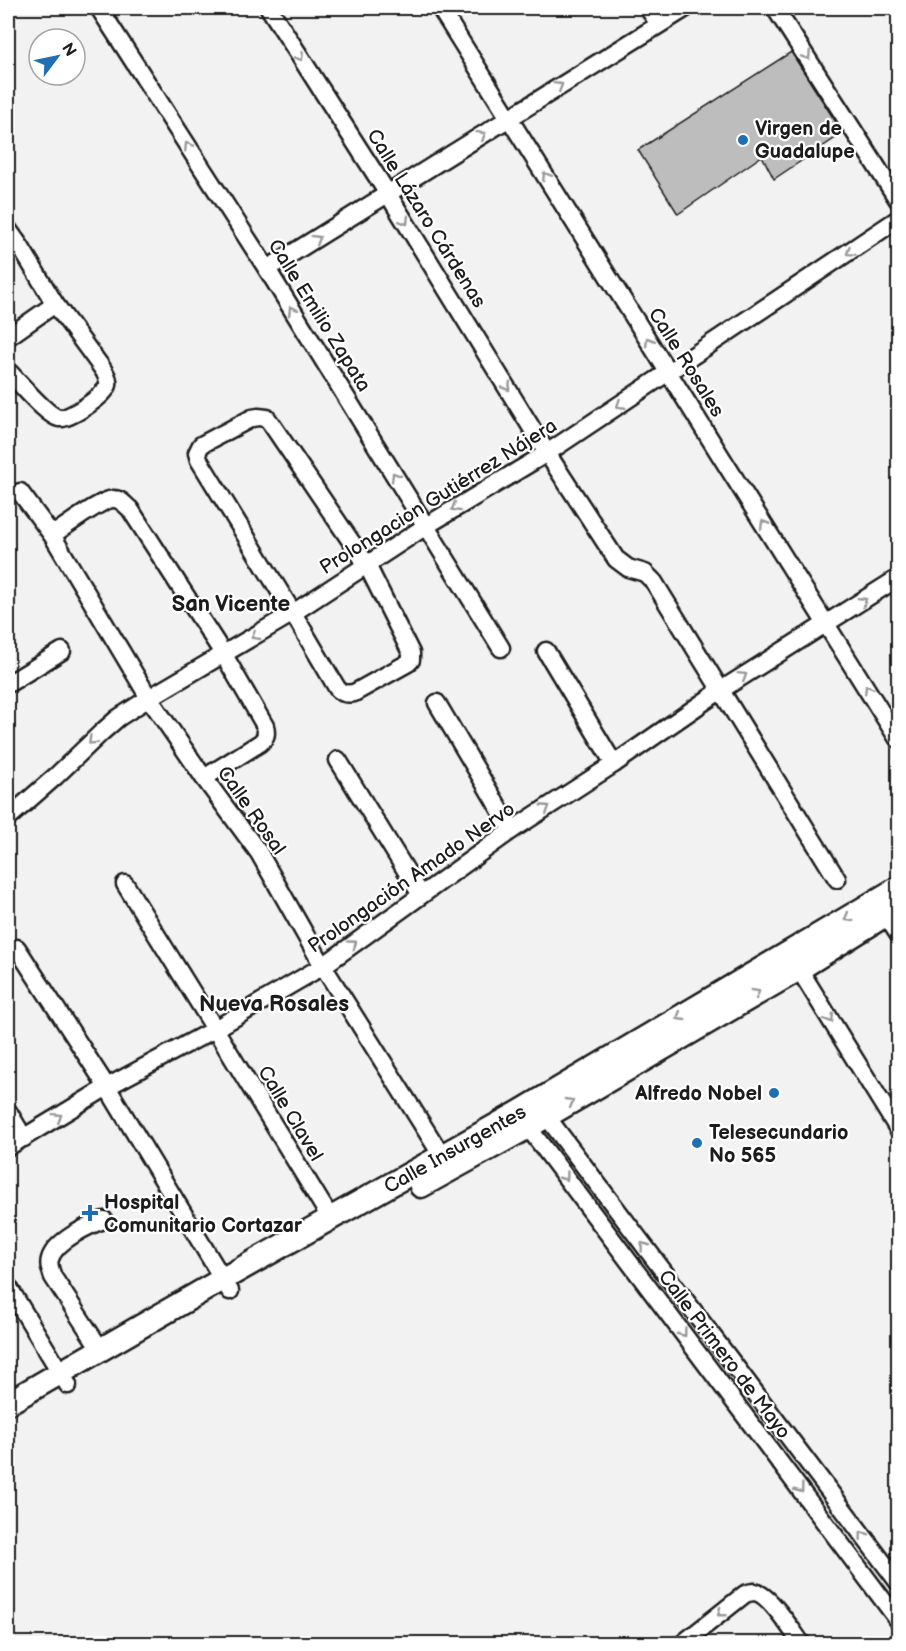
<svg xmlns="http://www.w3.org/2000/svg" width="906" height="1651" font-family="'Balsamiq Sans',sans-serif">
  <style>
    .building { fill: #bdbdbd; stroke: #1c1c1c; stroke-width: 1.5 }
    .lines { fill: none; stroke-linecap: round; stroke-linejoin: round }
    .minor-casing { stroke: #1c1c1c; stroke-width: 21 }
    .major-casing { stroke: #1c1c1c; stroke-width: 27 }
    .minor { stroke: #fff; stroke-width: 16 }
    .major { stroke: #fff; stroke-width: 22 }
    .oneway { stroke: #999 }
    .poi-dot { fill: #1f6fb2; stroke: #fff; stroke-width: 2 }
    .labels { text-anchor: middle; stroke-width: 4.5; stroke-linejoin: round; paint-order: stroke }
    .poi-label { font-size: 20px; font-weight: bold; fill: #1c1c1c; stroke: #fff; text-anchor: start }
    .street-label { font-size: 20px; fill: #1c1c1c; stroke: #fff }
    .quarter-label { font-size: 22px; font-weight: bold; fill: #1c1c1c; stroke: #fff }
  </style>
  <rect width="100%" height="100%" fill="#f2f2f2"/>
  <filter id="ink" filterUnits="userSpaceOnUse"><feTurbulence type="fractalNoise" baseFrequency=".0167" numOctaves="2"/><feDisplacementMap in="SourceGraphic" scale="12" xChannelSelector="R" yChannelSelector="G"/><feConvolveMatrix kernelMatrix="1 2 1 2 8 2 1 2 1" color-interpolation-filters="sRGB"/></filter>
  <g filter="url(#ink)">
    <polygon class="building" points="791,52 843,133 774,179 762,156 678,214 638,150"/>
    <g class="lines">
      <defs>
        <g id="minor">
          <polyline points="99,8 267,269 501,648"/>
          <polyline points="269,8 388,194 547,453 616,559 628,568 645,573 654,582 837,879"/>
          <polyline points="440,8 898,739"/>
          <polyline points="648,8 659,24"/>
          <polyline points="775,8 898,200"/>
          <path d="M8,229L20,246L55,304L102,368C105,373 109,378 108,385C106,395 69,420 59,418C47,416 18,381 8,371"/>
          <polyline points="267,269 686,8"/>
          <polyline points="8,337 55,304"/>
          <path d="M258,417L267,418L272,425L367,565L411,653V660L408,663L354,693C347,694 342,694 337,688L293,613L199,460L197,453L201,445L252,418Z"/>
          <polyline points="20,492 52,535 149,698 204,778 259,853 323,966 447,1164"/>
          <path d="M52,535C64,528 103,498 114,499C121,499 125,505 130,509L224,655L265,726C267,734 266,738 260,743L204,778"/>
          <polyline points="546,651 614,764"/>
          <polyline points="8,684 62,651"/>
          <polyline points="437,703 512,830"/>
          <polyline points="338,760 421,895"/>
          <polyline points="8,818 56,776 102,732 118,718 149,698 293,613 426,526 547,453 898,219"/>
          <polyline points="125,884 215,1029 331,1219"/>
          <polyline points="886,915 898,934"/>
          <polyline points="17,948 107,1087 230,1291"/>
          <polyline points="799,969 898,1129"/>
          <polyline points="541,1109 898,1582"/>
          <polyline points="8,1111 24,1138"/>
          <polyline points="522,1119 898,1620"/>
          <polyline points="8,1147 107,1087 215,1029 323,966 512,830 614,764 721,690 898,578"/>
          <polyline points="8,1286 68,1385"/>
          <path d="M101,1350L53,1277C51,1271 48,1265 50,1259C55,1241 89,1225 104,1220"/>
          <path d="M682,1644L745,1594C748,1593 751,1592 754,1592C769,1593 792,1631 802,1644"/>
        </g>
        <g id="major">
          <polyline points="421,1186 528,1127 799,969 898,907"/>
          <path id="s1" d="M8,1403L223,1279L518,1113L898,888"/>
        </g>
      </defs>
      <use href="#minor" class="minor-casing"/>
      <use href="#major" class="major-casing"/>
      <use href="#minor" class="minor"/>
      <use href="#major" class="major"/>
    </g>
    <defs><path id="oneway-chevron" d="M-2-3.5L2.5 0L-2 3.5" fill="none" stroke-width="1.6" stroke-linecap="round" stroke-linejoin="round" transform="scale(1.5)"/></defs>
    <g class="oneway">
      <use href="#oneway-chevron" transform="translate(807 56) rotate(57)"/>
      <use href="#oneway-chevron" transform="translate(300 57) rotate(57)"/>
      <use href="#oneway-chevron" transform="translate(559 86) rotate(-32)"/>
      <use href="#oneway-chevron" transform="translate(482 135) rotate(-32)"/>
      <use href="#oneway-chevron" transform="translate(188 146) rotate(-123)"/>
      <use href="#oneway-chevron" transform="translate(546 176) rotate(-122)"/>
      <use href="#oneway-chevron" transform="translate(405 221) rotate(58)"/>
      <use href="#oneway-chevron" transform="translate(317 239) rotate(-32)"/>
      <use href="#oneway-chevron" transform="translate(850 252) rotate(146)"/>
      <use href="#oneway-chevron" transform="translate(292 310) rotate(-122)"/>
      <use href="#oneway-chevron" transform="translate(649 341) rotate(-122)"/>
      <use href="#oneway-chevron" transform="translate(507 387) rotate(58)"/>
      <use href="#oneway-chevron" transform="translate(620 405) rotate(147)"/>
      <use href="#oneway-chevron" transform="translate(395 476) rotate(-122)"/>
      <use href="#oneway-chevron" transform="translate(455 508) rotate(149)"/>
      <use href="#oneway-chevron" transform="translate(764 524) rotate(-122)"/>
      <use href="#oneway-chevron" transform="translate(863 601) rotate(-32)"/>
      <use href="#oneway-chevron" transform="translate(255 636) rotate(149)"/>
      <use href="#oneway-chevron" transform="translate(743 676) rotate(-32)"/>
      <use href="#oneway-chevron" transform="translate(868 689) rotate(-122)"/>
      <use href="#oneway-chevron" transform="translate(92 741) rotate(136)"/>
      <use href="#oneway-chevron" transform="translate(546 808) rotate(-33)"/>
      <use href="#oneway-chevron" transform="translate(848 918) rotate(149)"/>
      <use href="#oneway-chevron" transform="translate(353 944) rotate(-36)"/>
      <use href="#oneway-chevron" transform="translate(756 993) rotate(-30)"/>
      <use href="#oneway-chevron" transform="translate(680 1017) rotate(149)"/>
      <use href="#oneway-chevron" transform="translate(830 1019) rotate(58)"/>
      <use href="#oneway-chevron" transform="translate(570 1102) rotate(-30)"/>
      <use href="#oneway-chevron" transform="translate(58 1117) rotate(-32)"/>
      <use href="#oneway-chevron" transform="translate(565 1177) rotate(53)"/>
      <use href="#oneway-chevron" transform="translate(644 1246) rotate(-127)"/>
      <use href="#oneway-chevron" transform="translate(683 1333) rotate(53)"/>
      <use href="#oneway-chevron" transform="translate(800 1489) rotate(53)"/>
      <use href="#oneway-chevron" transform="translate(863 1535) rotate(-127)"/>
      <use href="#oneway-chevron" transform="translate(721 1613) rotate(142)"/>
    </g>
  </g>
  <g class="poi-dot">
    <circle cx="743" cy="140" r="6"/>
    <circle cx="774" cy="1093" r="6"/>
    <circle cx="697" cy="1143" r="6"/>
    <path d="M87 1204h6v6h6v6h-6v6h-6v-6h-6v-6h6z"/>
  </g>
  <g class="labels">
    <g class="poi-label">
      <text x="755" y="135">Virgen de<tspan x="755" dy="23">Guadalupe</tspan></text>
      <text x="762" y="1100" text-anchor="end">Alfredo Nobel</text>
      <text x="709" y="1139">Telesecundario<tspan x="709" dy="23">No 565</tspan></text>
      <text x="104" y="1209">Hospital<tspan x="104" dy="23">Comunitario Cortazar</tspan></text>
    </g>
    <g class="street-label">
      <text transform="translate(427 218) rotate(58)" y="7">Calle Lázaro Cárdenas</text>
      <text transform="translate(320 315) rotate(58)" y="7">Calle Emilio Zapata</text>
      <text transform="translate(687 362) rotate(58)" y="7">Calle Rosales</text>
      <text transform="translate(438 496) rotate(-32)" y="7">Prolongacion Gutiérrez Nájera</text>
      <text transform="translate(252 810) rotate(55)" y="7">Calle Rosal</text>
      <text transform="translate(411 877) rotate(-35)" y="7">Prolongación Amado Nervo</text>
      <text transform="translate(291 1113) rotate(59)" y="7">Calle Clavel</text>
      <text dy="7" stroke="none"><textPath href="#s1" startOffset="514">Calle Insurgentes</textPath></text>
      <text transform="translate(725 1354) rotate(53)" y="7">Calle Primero de Mayo</text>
    </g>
    <g class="quarter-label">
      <text x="231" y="611">San Vicente</text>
      <text x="274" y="1011">Nueva Rosales</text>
    </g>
  </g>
  <rect width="906" height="1651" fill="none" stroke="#fff" stroke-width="30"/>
  <rect x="15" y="15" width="876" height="1621" fill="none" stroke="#1c1c1c" stroke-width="2" filter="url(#ink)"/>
  <g transform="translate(57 57) rotate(58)"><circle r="28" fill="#ffffff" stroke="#a4a4a4" stroke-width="1.5"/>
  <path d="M0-4.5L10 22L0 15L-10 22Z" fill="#1f6fb2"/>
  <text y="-9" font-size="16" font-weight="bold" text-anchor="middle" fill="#1c1c1c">N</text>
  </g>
</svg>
